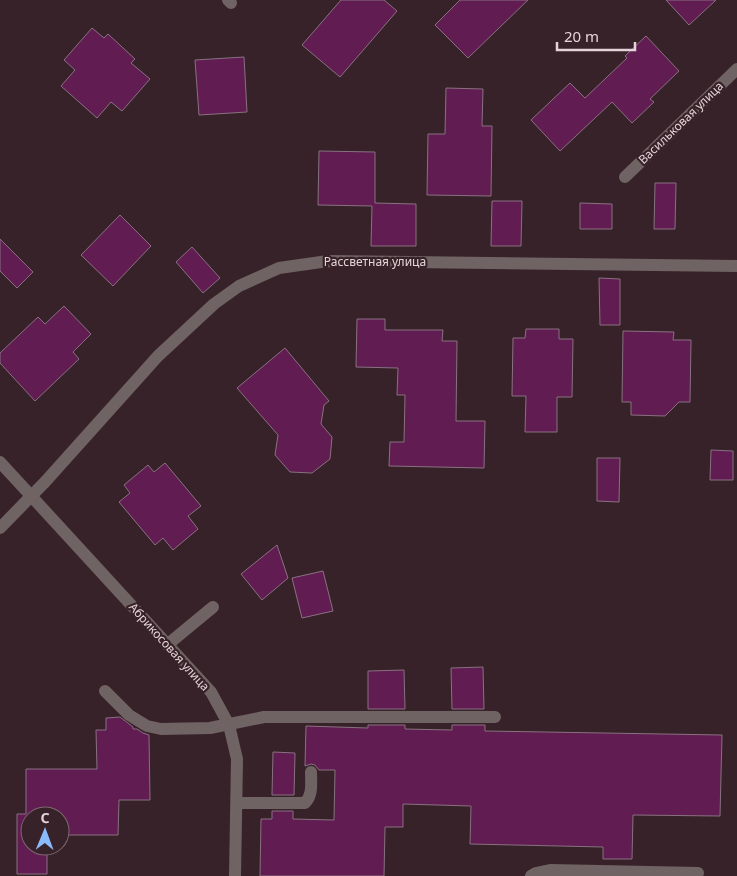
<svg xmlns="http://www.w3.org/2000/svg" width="737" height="876" font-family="'Noto Sans',sans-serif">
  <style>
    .building { fill: #611d51; stroke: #887181 }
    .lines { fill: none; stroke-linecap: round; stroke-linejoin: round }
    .minor { stroke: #706363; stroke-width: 12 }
    .labels { text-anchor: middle; stroke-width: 4.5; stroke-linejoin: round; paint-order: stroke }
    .street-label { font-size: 12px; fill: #e4d4d9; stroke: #382229 }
  </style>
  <rect width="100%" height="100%" fill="#382229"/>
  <g class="building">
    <polygon points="341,0 384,0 397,11 340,77 302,45"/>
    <polygon points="460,0 528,0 468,58 435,25"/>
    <polygon points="666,0 716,0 689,25"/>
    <polygon points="92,28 104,38 108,34 135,59 131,63 150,79 122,111 111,102 97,118 61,86 75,70 64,60"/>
    <polygon points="646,36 679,71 650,99 654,102 632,123 612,102 560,151 531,120 570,83 585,98 627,58 625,56"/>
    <polygon points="244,57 247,112 199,115 195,60"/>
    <polygon points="446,88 483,89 482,126 492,126 491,196 427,195 428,134 445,134"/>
    <polygon points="319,151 375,152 375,203 416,204 416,246 371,246 372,206 318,205"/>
    <polygon points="655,183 676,183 675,229 654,229"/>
    <polygon points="492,201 522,201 521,246 491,246"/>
    <polygon points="580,203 612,204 612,229 580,229"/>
    <polygon points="120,215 151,246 113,286 81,255"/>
    <polygon points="0,239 33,272 17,288 0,271"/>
    <polygon points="192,247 220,278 203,293 176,262"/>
    <polygon points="599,278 620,279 620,325 600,325"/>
    <polygon points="64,306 91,334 73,352 79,359 35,401 0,363 0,353 38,317 45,324"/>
    <polygon points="357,319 385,319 385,330 443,330 442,341 457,341 456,421 485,421 484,468 389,466 390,442 404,442 405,395 397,395 398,368 356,367"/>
    <polygon points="526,329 559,329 559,339 573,339 572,397 557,397 557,432 525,432 526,396 512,396 513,338 525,338"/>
    <polygon points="623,331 674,332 673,340 691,340 690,402 679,402 665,416 631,415 631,402 622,402"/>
    <polygon points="285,348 329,401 324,405 321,424 332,437 330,459 312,473 290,472 275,455 278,435 237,388"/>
    <polygon points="711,450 733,451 733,480 710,480"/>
    <polygon points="597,458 620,458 619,502 597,501"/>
    <polygon points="165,463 201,506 188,516 198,529 173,550 163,538 155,545 119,502 130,493 124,485 148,465 154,472"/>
    <polygon points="277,545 288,578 262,600 241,574"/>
    <polygon points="323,571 333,611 302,618 292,578"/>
    <polygon points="483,667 484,709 452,709 451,668"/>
    <polygon points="404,670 405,709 368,709 368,671"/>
    <polygon points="120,717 133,727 133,729 137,729 143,733 149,735 150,800 119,800 118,835 60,835 60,816 30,816 30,846 47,846 47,874 17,874 17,814 26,814 26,769 97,769 96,730 106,730 106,718"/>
    <polygon points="368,725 405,725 405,729 452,730 452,725 485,725 485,731 722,735 720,816 633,815 632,859 603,859 603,847 470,844 471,806 403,804 403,827 385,827 384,876 260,876 261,819 272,819 272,811 293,811 293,819 334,820 335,770 319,770 315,765 311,764 305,766 306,726 368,728"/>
    <polygon points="273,752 295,753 294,795 272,795"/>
  </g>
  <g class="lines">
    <g class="minor">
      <polyline points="228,0 231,3"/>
      <polyline points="625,177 737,69"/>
      <polyline points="0,462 211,692 229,725 237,759 235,876"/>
      <polyline points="0,528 45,482 158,356 214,304 239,286 279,268 328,261 737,266"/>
      <polyline points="167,645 213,607"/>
      <polyline points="105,691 129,715 147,726 161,729 210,728 264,717 495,717"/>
      <path d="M237,803H305C313,795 311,783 311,772"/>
      <polyline points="531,876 536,873 550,870 698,873"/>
    </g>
  </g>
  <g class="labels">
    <g class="street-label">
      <text transform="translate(681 123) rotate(-44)" y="4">Васильковая улица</text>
      <text x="375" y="266">Рассветная улица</text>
      <text transform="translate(169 647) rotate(48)" y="4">Абрикосовая улица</text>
    </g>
  </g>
  <g transform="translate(45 831) rotate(1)"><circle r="24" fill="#382229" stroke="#7d696f"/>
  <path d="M0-4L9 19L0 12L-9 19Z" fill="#89bafc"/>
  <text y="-8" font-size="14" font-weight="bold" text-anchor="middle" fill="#e4d4d9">С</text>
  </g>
  <path d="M557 42v8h78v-8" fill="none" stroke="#e4d4d9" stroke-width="2.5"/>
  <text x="564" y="42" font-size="15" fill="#e4d4d9" stroke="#382229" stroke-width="4" paint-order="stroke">20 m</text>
</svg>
